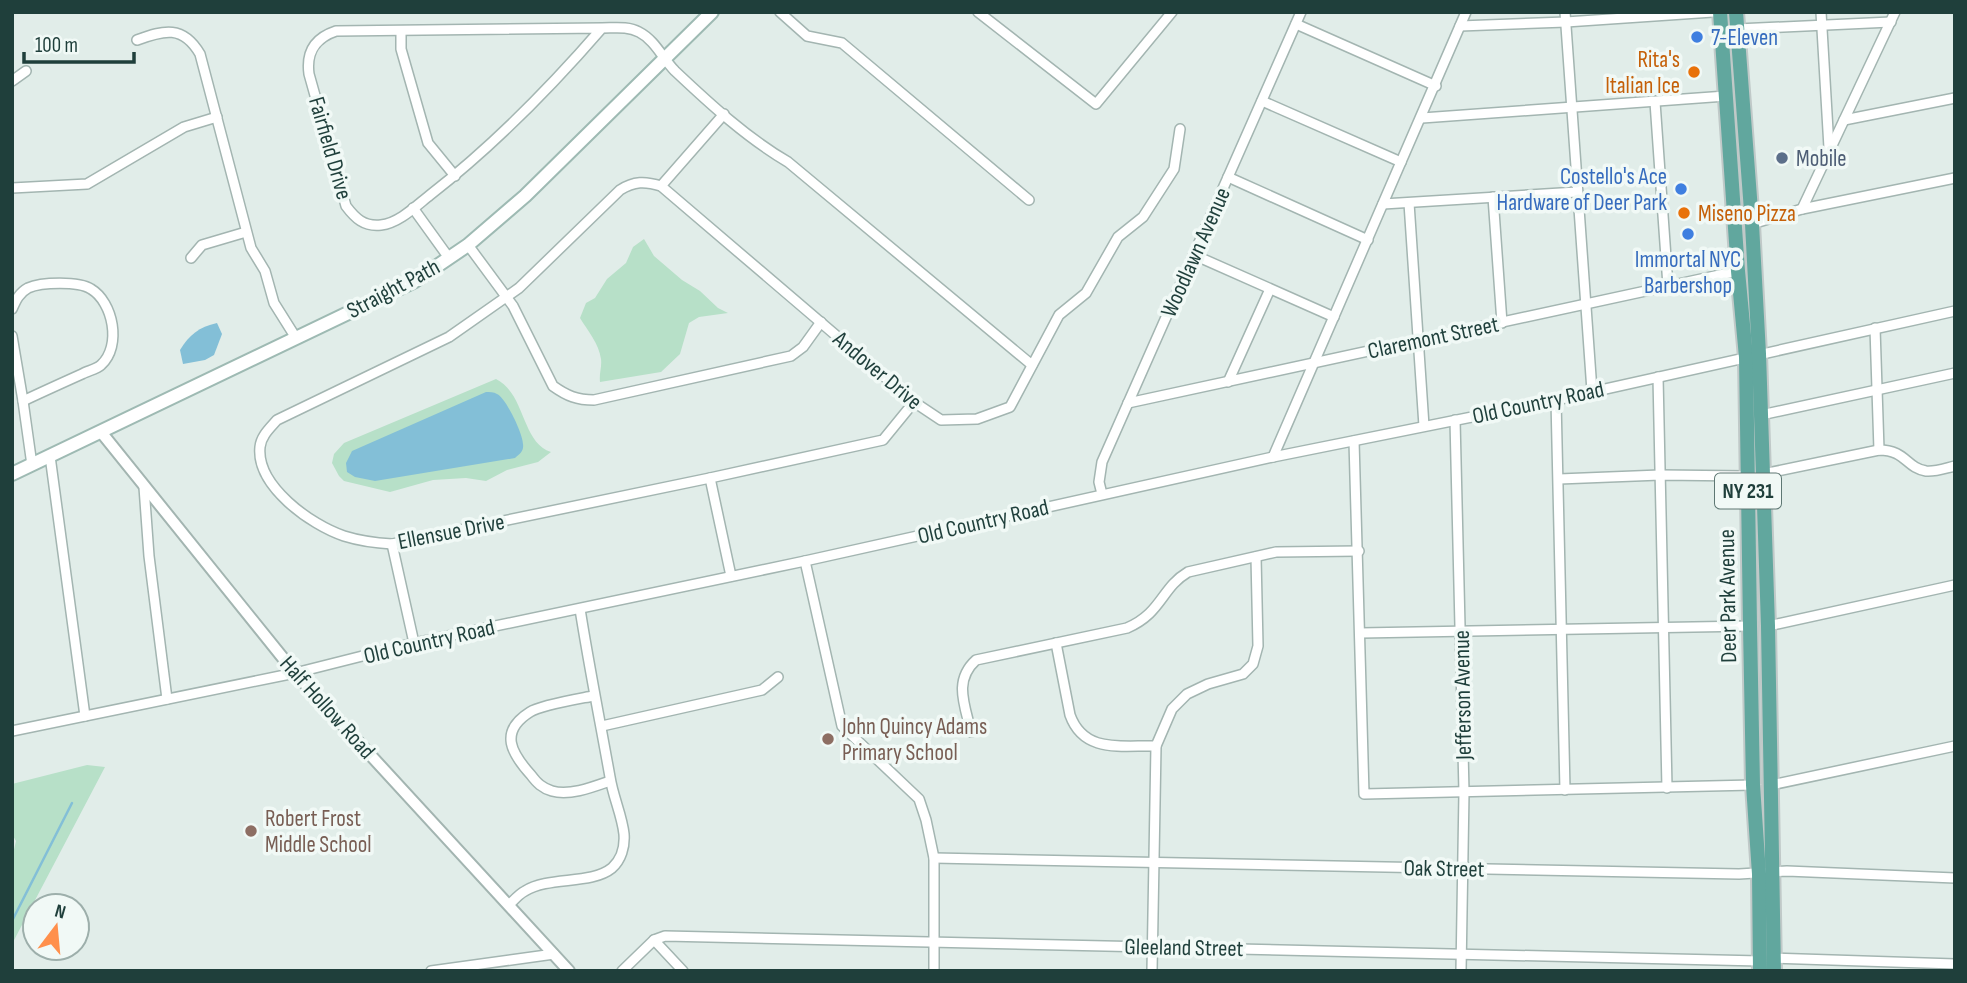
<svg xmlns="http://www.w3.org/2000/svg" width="1967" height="983" font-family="'Sofia Sans Condensed',sans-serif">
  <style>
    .green { fill: #b7e0c8 }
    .water { fill: #83bfd7 }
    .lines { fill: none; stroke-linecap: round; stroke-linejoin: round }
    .stream { stroke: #83bfd7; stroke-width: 2.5 }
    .minor-casing { stroke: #a3b5b1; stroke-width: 12 }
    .tertiary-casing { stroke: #a3b5b1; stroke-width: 14 }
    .secondary-casing { stroke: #9ebab3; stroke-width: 16 }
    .primary-casing { stroke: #c0c9c8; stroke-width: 18 }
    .minor { stroke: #fff; stroke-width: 9 }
    .tertiary { stroke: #fff; stroke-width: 10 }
    .secondary { stroke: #fff; stroke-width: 12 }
    .primary { stroke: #61a79e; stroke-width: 14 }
    .shop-dot { fill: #3f7fe0; stroke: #f1f9f6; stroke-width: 2.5 }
    .food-dot { fill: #e8710a; stroke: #f1f9f6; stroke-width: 2.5 }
    .service-dot { fill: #5c6f8a; stroke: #f1f9f6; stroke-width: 2.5 }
    .education-dot { fill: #8d6e63; stroke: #f1f9f6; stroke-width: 2.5 }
    .labels { text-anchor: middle; stroke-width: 7; stroke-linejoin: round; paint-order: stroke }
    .shield { fill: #f1f9f6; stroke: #5e7773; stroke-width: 2 }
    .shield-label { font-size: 21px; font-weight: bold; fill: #1f3f3b }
    .shop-label { font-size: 23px; fill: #366cbe; stroke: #f1f9f6; text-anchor: start }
    .food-label { font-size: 23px; fill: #c56008; stroke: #f1f9f6; text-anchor: end }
    .street-label { font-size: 23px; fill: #1f3f3b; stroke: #f1f9f6 }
    .service-label { font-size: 23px; fill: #4e5e75; stroke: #f1f9f6; text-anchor: start }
    .education-label { font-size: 23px; fill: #785e54; stroke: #f1f9f6; text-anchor: start }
  </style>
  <rect width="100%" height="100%" fill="#e1ede9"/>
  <g class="green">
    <path d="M644,239L654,256L682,280L700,291L718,308L728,313L699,317L689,323L680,354L661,372L600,382C599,373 602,367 601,359C599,344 588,331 580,318L586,303L595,298L607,279L626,263L633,247Z"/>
    <path d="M496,379C526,394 521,442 551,452L538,462L507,470L486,481L466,478L433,480L390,492L344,481L339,476L332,463L334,454L344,443Z"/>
    <polygon points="87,765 105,767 12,944 12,858 16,841 12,834 12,784"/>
  </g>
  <g class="water">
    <path d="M217,323L222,334L214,355L205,360L183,364L180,350C189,335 199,327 217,323Z"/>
    <path d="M486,392C489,392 494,392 497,394C506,398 523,434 523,444C524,451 520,454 515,458L375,481L355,477L347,472L346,463L352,451Z"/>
  </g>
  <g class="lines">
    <polyline class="stream" points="12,921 72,803"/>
    <defs>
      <g id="minor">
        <polyline points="780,12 807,36 842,43 1029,200"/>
        <polyline points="978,12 1096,104 1172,12"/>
        <polyline points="1565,12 1592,391"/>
        <polyline points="1821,12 1829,148"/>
        <polyline points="1296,24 1436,86"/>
        <polyline points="1460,26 1566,22 1713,12"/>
        <path d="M602,28L336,31C315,38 306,52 309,74L346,206C355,218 364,227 381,225C399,223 416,206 430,195C493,146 550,88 602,28C615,28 628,26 639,32C655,40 663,59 675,71C710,104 747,138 788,162L1032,365"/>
        <polyline points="1737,29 1891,22"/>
        <polyline points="401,31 401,49 428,143 455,176"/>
        <path d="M137,40C164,30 183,25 200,54L251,248L265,271L274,303L296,338"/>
        <polyline points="12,81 26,71"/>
        <polyline points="1262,101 1401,162"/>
        <polyline points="1655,102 1668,286"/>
        <polyline points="1422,118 1726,96"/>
        <polyline points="1844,120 1955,98"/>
        <polyline points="1228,177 1368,240"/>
        <polyline points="661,186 724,114"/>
        <polyline points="12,188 87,184 184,127 217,117"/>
        <polyline points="1493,197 1502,323"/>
        <polyline points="1409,203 1424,426"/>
        <polyline points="1383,204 1577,192"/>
        <polyline points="413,208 449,258"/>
        <polyline points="1802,209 1895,12"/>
        <polyline points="1752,224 1802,209 1955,178"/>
        <path d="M468,245L513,306L553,386C567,396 577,400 594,400L791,356L803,347L821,322"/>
        <polyline points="1194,255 1334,317"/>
        <polyline points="191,258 202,245 246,232"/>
        <path d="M12,309C16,300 19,293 28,288C41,282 79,281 91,289C113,302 122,346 101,365C97,369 87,371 82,374C62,383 42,392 23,401L12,336"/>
        <polyline points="1875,328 1879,450"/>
        <polyline points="1658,377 1667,788"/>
        <polyline points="1228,382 1270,289"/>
        <polyline points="1556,400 1565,790"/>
        <polyline points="23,401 32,465"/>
        <path d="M914,402L883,440L710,478L392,544C375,543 360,541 344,536C311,525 256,486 260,447C261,436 270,428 277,420L449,337L519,288L620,190C634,181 645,181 661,186L914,402L941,420L977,419L1010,407L1059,315L1086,293L1118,237L1143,217L1174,169L1180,129"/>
        <polyline points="1128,403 1738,271"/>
        <polyline points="1761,415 1955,373"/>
        <polyline points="1455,420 1464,792 1461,971"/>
        <polyline points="1354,441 1364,794 1753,785"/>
        <polyline points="50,456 85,716"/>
        <polyline points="1273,457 1466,12"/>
        <path d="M1763,474L1879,450C1906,450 1906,468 1926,471C1935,472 1946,468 1955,466"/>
        <polyline points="710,478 731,576"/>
        <polyline points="1559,479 1660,475 1747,476"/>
        <polyline points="144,487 149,556 167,699"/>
        <polyline points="1102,494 1099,482 1102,462 1301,12"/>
        <polyline points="392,544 414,643"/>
        <polyline points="805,561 842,726 919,799 926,820 934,858 934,971"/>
        <polyline points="1768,626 1955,585"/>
        <polyline points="1361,633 1750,626"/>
        <path d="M1056,643L1070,715C1084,754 1122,745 1156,746"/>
        <path d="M593,696C578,699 541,705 530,712C498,732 512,754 531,775C537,783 542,788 552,791C570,796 593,787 610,781"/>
        <polyline points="602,726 762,690 778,677"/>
        <polyline points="12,731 295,673 414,643 805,561 1273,457 1556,400 1955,311"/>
        <path d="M971,732C965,705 953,681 976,660L1127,628C1162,613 1161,588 1188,572L1276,552L1359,551"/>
        <polyline points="1771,785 1955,746"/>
        <polyline points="934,858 1739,874 1787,871 1955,878"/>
        <path d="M509,905C514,900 519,894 525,891C549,876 591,885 612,868C621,860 625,847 624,834C622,815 613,797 610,777C600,721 589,666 580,609"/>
        <polyline points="654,940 683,971"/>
        <polyline points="1774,958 1955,964"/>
        <polyline points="431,971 554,954"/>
        <polyline points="622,971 654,940 665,936 1760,961"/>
        <polyline points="1152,971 1156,746 1172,709 1187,694 1208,684 1243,674 1253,664 1258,646 1256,557"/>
      </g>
      <polyline id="tertiary" points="101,432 295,673 569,971"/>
      <polyline id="secondary" points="12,474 415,281 468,245 525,196 712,12"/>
      <g id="primary">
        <polyline points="1720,12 1738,271 1746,357 1750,626 1753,785 1759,874 1760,971"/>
        <polyline points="1736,12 1752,224 1759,354 1768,626 1774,971"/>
      </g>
    </defs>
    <use href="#minor" class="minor-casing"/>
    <use href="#tertiary" class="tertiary-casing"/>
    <use href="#secondary" class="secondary-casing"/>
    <use href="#primary" class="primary-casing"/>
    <use href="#minor" class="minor"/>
    <use href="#tertiary" class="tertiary"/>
    <use href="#secondary" class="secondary"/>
    <use href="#primary" class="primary"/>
  </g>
  <g class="shop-dot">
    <circle cx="1697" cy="37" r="7"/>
    <circle cx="1681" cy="189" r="7"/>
    <circle cx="1688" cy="234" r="7"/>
  </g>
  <g class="food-dot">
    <circle cx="1694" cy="72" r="7"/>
    <circle cx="1684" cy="213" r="7"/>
  </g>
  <circle class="service-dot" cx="1782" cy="158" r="7"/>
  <g class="education-dot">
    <circle cx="828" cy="739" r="7"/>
    <circle cx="251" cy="831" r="7"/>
  </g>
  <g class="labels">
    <rect class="shield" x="1715" y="473.5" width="66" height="35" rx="5"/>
    <g class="shield-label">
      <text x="1748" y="498">NY 231</text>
    </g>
    <g class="shop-label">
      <text x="1711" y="45">7-Eleven</text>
      <text x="1667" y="184" text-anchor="end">Costello's Ace<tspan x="1667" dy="26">Hardware of Deer Park</tspan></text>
      <text x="1688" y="267" text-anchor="middle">Immortal NYC<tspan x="1688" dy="26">Barbershop</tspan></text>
    </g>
    <g class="food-label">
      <text x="1680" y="67">Rita's<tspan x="1680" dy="26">Italian Ice</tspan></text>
      <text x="1698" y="221" text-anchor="start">Miseno Pizza</text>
    </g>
    <g class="street-label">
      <text transform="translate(331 148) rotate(74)" y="8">Fairfield Drive</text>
      <text transform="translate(1195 252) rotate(-66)" y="8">Woodlawn Avenue</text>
      <text transform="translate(393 288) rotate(-28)" y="8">Straight Path</text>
      <text transform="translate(1433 337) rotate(-12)" y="8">Claremont Street</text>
      <text transform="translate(878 370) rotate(40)" y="8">Andover Drive</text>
      <text transform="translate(1538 402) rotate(-12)" y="8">Old Country Road</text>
      <text transform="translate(983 521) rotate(-13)" y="8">Old Country Road</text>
      <text transform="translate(451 531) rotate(-11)" y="8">Ellensue Drive</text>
      <text transform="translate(1727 596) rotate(-91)" y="8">Deer Park Avenue</text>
      <text transform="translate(429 641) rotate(-13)" y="8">Old Country Road</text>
      <text transform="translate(1462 695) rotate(-91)" y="8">Jefferson Avenue</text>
      <text transform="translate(328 707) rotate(48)" y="8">Half Hollow Road</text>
      <text transform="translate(1444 868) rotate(1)" y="8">Oak Street</text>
      <text transform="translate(1184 947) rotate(1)" y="8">Gleeland Street</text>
    </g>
    <g class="service-label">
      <text x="1796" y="166">Mobile</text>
    </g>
    <g class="education-label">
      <text x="842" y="734">John Quincy Adams<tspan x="842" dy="26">Primary School</tspan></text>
      <text x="265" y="826">Robert Frost<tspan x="265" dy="26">Middle School</tspan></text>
    </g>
  </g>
  <rect width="1967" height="983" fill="none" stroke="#1f3f3b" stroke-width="28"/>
  <g transform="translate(56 927) rotate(16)"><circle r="33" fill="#f1f9f6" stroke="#9dafab" stroke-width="2"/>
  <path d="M0-5L12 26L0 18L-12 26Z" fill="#ff904c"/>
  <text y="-10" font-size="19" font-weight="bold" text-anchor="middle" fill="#1f3f3b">N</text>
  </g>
  <path d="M24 52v10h110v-10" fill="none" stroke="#1f3f3b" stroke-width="3.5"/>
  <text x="35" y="52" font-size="21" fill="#1f3f3b" stroke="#f1f9f6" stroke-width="5" paint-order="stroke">100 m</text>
</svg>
